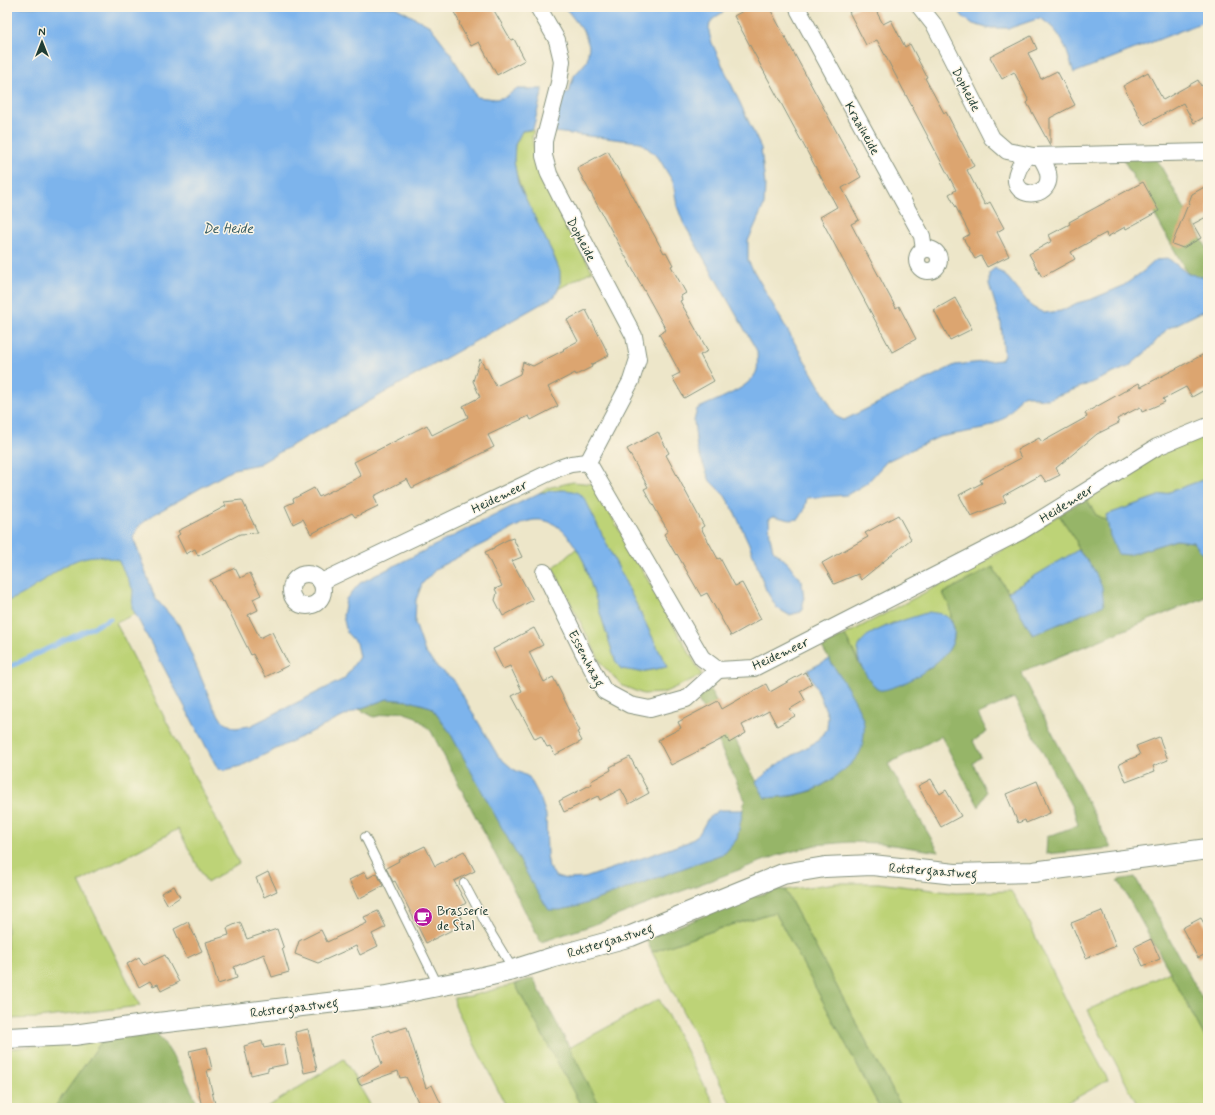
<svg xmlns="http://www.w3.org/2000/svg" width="1215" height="1115" font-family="Mynerve,sans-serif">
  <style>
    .green { fill: #bdd377; stroke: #6e8856 }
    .forest { fill: #96b568; stroke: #5a794e }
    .water { fill: #7db4ec; stroke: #4e7890 }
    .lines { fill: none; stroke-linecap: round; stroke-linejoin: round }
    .stream { stroke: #7db4ec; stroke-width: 5 }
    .building { fill: #dca56f }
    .service-casing { stroke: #86927e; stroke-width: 10 }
    .minor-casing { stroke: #86927e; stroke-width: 18 }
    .tertiary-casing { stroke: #86927e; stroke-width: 22 }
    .service { stroke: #fff; stroke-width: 8 }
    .minor { stroke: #fff; stroke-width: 16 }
    .tertiary { stroke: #fff; stroke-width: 20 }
    .labels { text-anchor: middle; stroke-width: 3; stroke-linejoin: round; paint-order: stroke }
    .street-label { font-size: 13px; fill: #1f3d34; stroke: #fcf5e5 }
    .poi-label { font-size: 13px; fill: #1f3d34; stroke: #fcf5e5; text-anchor: start }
    .water-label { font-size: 14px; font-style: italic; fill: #365b62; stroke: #fcf5e5 }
  </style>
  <rect width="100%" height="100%" fill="#fcf5e5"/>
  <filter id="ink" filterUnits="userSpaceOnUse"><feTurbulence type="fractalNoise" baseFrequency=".025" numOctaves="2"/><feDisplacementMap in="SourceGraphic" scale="8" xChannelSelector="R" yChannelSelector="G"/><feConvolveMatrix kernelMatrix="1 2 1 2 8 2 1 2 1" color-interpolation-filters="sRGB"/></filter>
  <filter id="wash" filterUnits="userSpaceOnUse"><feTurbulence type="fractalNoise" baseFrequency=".012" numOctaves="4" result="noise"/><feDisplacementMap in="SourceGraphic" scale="16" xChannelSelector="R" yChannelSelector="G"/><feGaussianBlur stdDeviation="0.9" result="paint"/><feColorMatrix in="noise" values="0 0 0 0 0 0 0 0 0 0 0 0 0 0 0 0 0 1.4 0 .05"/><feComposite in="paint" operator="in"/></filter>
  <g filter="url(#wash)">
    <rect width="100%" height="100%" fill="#ede6c9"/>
    <g class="green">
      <polygon points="7,7 114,530 143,610 116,623 239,863 207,883 178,829 79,882 140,1006 38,1018 7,1019"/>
      <path d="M534,130L532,137L535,157L543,179L592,271L558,289C563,277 558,267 554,256C541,227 507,177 515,145C517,140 520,136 522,131Z"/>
      <polygon points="1208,434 1208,478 1106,515 1108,522 1096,515 1086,498 1155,456"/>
      <polygon points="573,482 593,484 702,675 663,693 643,694 623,686 602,665 553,568 577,548 584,562 615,660 621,668 640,672 667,667 592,514 573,492 561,490 539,493 547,488"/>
      <polygon points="1059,515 1076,540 1078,550 1008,592 993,567 943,593 949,605 952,622 945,616 892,623 867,636 858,657 859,662 845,635 988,559"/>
      <polygon points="837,883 878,883 956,893 1011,891 1021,907 1074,1016 1108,1080 1058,1108 902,1108 785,890"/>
      <polygon points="775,912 880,1108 733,1108 652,952 718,929"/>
      <polygon points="1170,972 1208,1043 1208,1108 1139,1108 1088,1010"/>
      <polygon points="515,984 582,1108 507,1108 455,1006 454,998 471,996"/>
      <polygon points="659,999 716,1108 601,1108 569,1048"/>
      <polygon points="104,1038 54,1108 7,1108 7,1049"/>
      <polygon points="344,1059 372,1108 266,1108"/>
    </g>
    <g class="forest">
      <polygon points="1155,156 1208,250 1208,277 1188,274 1122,157"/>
      <polygon points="1086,498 1096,515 1108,522 1110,536 1128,555 1176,540 1193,542 1204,555 1208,556 1208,596 1021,672 1111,848 1046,854 1047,837 1078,825 1074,811 1014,698 978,714 987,732 973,741 981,757 973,763 986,792 979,807 941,736 888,764 939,852 880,843 850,842 815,845 779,855 663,898 593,925 541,942 431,731 416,717 399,711 374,717 359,709 387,699 410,701 431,707 449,731 560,910 579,906 725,853 737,839 740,823 745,800 697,697 710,690 765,798 792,796 812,791 830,781 853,761 859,753 860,712 822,647 845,635 860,666 928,670 948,651 954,639 954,628 952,622 949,605 943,593 993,567 1033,635 1093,568 1077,548 1076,540 1059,515"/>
      <polygon points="1135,877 1208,1009 1208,1043 1170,972 1118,880"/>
      <polygon points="780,889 785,890 902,1108 880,1108 775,912 718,929 652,952 646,939 752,897"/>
      <polygon points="533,978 601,1108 582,1108 515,984"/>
      <path d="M155,1031C174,1054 187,1082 200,1108H54L104,1038Z"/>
    </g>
    <g class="water">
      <path d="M7,7H395L430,26L447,48L477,97L496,99L506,97L516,89H543L533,129L522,131L515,145L514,161L518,183L551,250L560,271V285L555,296L259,464L234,469L153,515L139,526L133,537L155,598L179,625L213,706L223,722L235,728L250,726L344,679L359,657L356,643L347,633L343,616L346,599L360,583L539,493C552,491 573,486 583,497C587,502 590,509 592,514L667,667L640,672L621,669L615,660L584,562C574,543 560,518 535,520C531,520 527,522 523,523L437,568L422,584L416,600L415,623L425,652L437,667L453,679L498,756L513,769L529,777L540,797L546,815L547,855L549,867L556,877L569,879L585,878L688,842L699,834L708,818L719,810H743L737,839L725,853L579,906L560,910H549L537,892L449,731L431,707L410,701L387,699L359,709L241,766L225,770L218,769L132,608L133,590L126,575L118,560C111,559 103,556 96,556C61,557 39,592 7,601Z"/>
      <path d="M567,7H730C713,20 704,19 712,43L761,148L765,185L764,205L748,241V261L837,417L844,420L955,365L1001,360L1004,355L1001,323L989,284V273L995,268L1008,278L1032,307L1044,313L1061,311L1077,303L1092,299L1123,286L1145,270L1156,260L1169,259L1188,274L1208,277V310L1201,312L1167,329L1146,352L1128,367L1081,387L1048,399L1036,398L1025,394L1020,397L1014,407L1003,419L983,429L939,437L887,461L867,483L847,495L807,498L804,511L799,519L790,520L773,516L769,519L770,537L773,550L788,563L802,582L804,600L801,612L789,615L777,608L766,590L749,544L735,513L725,496L710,481L697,449L694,421L697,409C715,400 751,389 757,370C758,364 757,356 757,351L683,222L677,206L673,182L658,157L640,142L554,132L559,92L567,93L569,91L574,76L587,61L589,46L584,32L567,10Z"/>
      <path d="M956,7H1208V21L1203,22L1074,73C1066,49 1063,32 1040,18L1010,28H987L973,24L963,17Z"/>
      <polygon points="1208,478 1208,556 1204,555 1193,542 1176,540 1128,555 1118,554 1110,536 1106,515"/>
      <polygon points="1078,550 1093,568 1102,587 1104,605 1033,635 1008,592"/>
      <path d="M929,612C934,613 939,613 944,615C958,622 956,642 947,652C936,665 911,682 894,687C890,688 884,691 879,690C875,688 872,683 869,679C860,665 850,650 867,636C870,634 874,632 878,630C895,622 911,618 929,612Z"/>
      <path d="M829,659C840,677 860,704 864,724C865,731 863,748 859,754C852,766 823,787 810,791C796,796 780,797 765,798L756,782L775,766L819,740L827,729L828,716L820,696L808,670Z"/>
    </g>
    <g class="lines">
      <polyline class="stream" points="7,668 110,619"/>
    </g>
    <g id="blocks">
      <g class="building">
        <polygon points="451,7 492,7 511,40 514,39 525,60 497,75 479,42 471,46 459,24 460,23"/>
        <polygon points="750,7 769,7 861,177 842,188 859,220 851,224 896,308 899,306 916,339 892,352 820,217 837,207 734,16"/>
        <polygon points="859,7 874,7 883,24 891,20 905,47 910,44 927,77 925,78 944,113 946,112 974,166 967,170 985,205 990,202 1004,228 997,232 1009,256 987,267 981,256 975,259 963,238 970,234 949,194 956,190 877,40 866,45 849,12"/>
        <polygon points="1031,36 1037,49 1028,53 1041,79 1057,71 1075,105 1050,118 1050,145 1027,103 1029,101 1014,72 1002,79 990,57"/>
        <polygon points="1148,72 1163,100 1198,80 1201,86 1208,82 1208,115 1194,123 1183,103 1144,125 1123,86"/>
        <polygon points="608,151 664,253 666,252 673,265 671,266 686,293 681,296 682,300 680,301 708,351 700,355 714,381 684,398 672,377 680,373 659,334 666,330 577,168"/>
        <polygon points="1143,182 1159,211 1126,229 1125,227 1107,237 1106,233 1071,252 1075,259 1042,277 1029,254 1052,241 1049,235 1070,224 1069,222"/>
        <polygon points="1208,185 1208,216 1193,224 1201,238 1183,248 1172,244 1187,207 1190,205 1189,202 1192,194"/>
        <polygon points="955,298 972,329 950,340 934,310"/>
        <polygon points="586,310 609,355 591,365 592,367 576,375 575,373 548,387 558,406 531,420 529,416 488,435 494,447 412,488 407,479 374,496 378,506 355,517 352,513 311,534 303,519 293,524 285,506 294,502 293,499 314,488 319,497 361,476 354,462 427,425 432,435 468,417 463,406 480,397 473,381 480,359 485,368 486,367 496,386 520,374 523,362 533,366 564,350 563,349 578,341 567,320"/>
        <polygon points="1208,352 1208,388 1192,397 1186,387 1163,399 1165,402 1142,412 1140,407 1117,419 1119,423 1097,434 1056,468 1060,475 1046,482 1041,475 1003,496 1006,502 971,516 959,495 982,483 980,480 1021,458 1017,450 1039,438 1042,442 1087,417 1085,413 1139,383 1141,387"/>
        <polygon points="658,432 669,453 666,455 704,526 701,528 718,559 720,558 735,586 742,583 761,619 731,636 707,593 701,596 677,554 676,555 664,534 668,531 644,489 648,487 627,449"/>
        <polygon points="242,500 258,533 240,534 198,556 195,549 186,554 177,536 180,534 178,531 226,506 224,502"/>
        <polygon points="898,515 911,539 861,580 858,574 834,584 822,563 868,537 865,533"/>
        <polygon points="513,538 522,557 512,561 533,600 503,616 495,600 497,593 495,589 502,586 485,552 494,548 494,547 507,540"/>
        <polygon points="235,568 240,578 250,573 261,595 253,599 258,610 248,615 260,638 272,632 289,665 265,677 253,654 251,655 224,601 222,602 210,580"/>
        <polygon points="534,628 543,645 529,652 544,682 553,677 580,731 577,732 582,741 555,755 550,746 547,747 541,736 535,739 512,696 522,691 510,666 503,669 493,649"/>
        <polygon points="805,672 812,684 800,691 805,700 790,709 795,716 777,726 769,711 742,725 746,733 729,743 726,737 671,765 658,740 681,728 678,722 718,701 722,709 766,684 770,692"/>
        <polygon points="1159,737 1168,760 1153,766 1155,771 1126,782 1119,764 1140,755 1136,746"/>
        <polygon points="630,757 649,793 629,804 621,789 600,800 598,796 564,812 559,801 592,784 591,781 611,770 610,767"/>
        <polygon points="931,779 940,794 946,790 961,816 941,827 918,786"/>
        <polygon points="1037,781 1050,813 1026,823 1025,820 1018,823 1006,794"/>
        <polygon points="425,846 435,866 464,851 475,871 454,881 466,903 457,909 464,924 426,943 395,881 393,882 386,868 399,861 398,859"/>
        <polygon points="268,872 277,891 264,897 256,878"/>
        <polygon points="365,872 368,878 377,873 383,886 358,899 349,880"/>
        <polygon points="174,886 180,897 168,905 161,893"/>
        <polygon points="378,911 386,927 372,934 378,946 360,955 356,946 318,963 295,954 299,941 321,930 327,942 367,923 364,917"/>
        <polygon points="1102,911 1116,946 1086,958 1071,923"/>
        <polygon points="1201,918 1208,931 1208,953 1198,958 1182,928"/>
        <polygon points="188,922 202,951 187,958 174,929"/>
        <polygon points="240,922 247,939 277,929 284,949 282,948 289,972 272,977 264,954 234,967 237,978 218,984 206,942 229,935 227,928"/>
        <polygon points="1151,939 1160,959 1143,966 1134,947"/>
        <polygon points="165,955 179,982 161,991 158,984 153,986 150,981 139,987 127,964 139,957 144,965"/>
        <polygon points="407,1027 426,1088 432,1085 443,1108 421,1108 406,1077 400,1078 398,1071 360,1085 357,1079 382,1064 372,1036 389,1030 390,1032"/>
        <polygon points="308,1029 317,1070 304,1073 295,1032"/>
        <polygon points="262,1041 264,1048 284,1044 288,1064 268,1068 268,1071 251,1075 244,1046"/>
        <polygon points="207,1047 212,1069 207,1070 215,1104 202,1107 189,1051"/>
      </g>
    </g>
  </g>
  <g filter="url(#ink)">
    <use href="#blocks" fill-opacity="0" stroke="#86927e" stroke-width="1"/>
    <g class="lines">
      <defs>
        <g id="service">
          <polyline points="365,837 438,985"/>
          <polyline points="464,883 488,928 513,969"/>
        </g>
        <g id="minor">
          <polyline points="538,7 557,40 562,61 559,83 544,141 544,156 549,174 559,194 634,336 638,359 631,381 588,462"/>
          <polyline points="798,7 799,11 922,236 924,249"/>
          <polyline points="920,7 935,26 992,138 1007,151 1033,156 1208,152"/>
          <path d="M1027,155C1022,162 1015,172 1016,181C1018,200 1053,197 1048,173C1047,167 1043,161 1040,156"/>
          <circle cx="928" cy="260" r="11"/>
          <polyline points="544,572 583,652 604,691 630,705 650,709 686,699 718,670"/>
          <circle cx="307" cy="590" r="16"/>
          <polyline points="321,582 559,468 571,464 588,462 702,658 718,670 754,668 1020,532 1157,447 1208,426"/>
        </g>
        <polyline id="tertiary" points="7,1038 74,1035 158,1023 387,996 474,979 513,970 554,957 631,936 783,874 825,867 872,865 955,874 1033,872 1208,849"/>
      </defs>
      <use href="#service" class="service-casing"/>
      <use href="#minor" class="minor-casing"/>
      <use href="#tertiary" class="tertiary-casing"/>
      <use href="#service" class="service"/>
      <use href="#minor" class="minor"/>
      <use href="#tertiary" class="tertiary"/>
    </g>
  </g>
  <defs>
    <symbol id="cafe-disc" viewBox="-11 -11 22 22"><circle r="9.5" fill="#b5179e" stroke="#fcf5e5"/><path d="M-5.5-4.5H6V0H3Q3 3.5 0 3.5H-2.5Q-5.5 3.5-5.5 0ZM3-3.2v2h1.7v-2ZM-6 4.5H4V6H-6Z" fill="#fff"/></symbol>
  </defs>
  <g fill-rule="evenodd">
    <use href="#cafe-disc" x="412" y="906" width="22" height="22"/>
  </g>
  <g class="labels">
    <g class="street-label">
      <text transform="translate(967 89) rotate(63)" y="5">Dopheide</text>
      <text transform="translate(863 128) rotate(61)" y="5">Kraaiheide</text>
      <text transform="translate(582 239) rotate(62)" y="5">Dopheide</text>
      <text transform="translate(499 496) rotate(-26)" y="5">Heidemeer</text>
      <text transform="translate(1066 503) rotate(-32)" y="5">Heidemeer</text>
      <text transform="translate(780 653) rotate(-25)" y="5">Heidemeer</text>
      <text transform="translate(587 658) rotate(62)" y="5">Essenhaag</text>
      <text transform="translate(933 870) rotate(4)" y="5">Rotstergaastweg</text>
      <text transform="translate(610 940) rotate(-17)" y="5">Rotstergaastweg</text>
      <text transform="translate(294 1007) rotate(-7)" y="5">Rotstergaastweg</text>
    </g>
    <g class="poi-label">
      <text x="437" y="915">Brasserie<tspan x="437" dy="15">de Stal</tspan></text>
    </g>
    <g class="water-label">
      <text x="228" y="233">De Heide</text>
    </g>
  </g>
  <rect width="1215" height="1115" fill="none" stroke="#fcf5e5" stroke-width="24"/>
  <g transform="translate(42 42)" stroke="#fcf5e5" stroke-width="3" paint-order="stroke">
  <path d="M0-3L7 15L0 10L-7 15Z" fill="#1f3d34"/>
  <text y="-6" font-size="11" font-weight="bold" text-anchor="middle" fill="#1f3d34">N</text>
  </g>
</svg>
